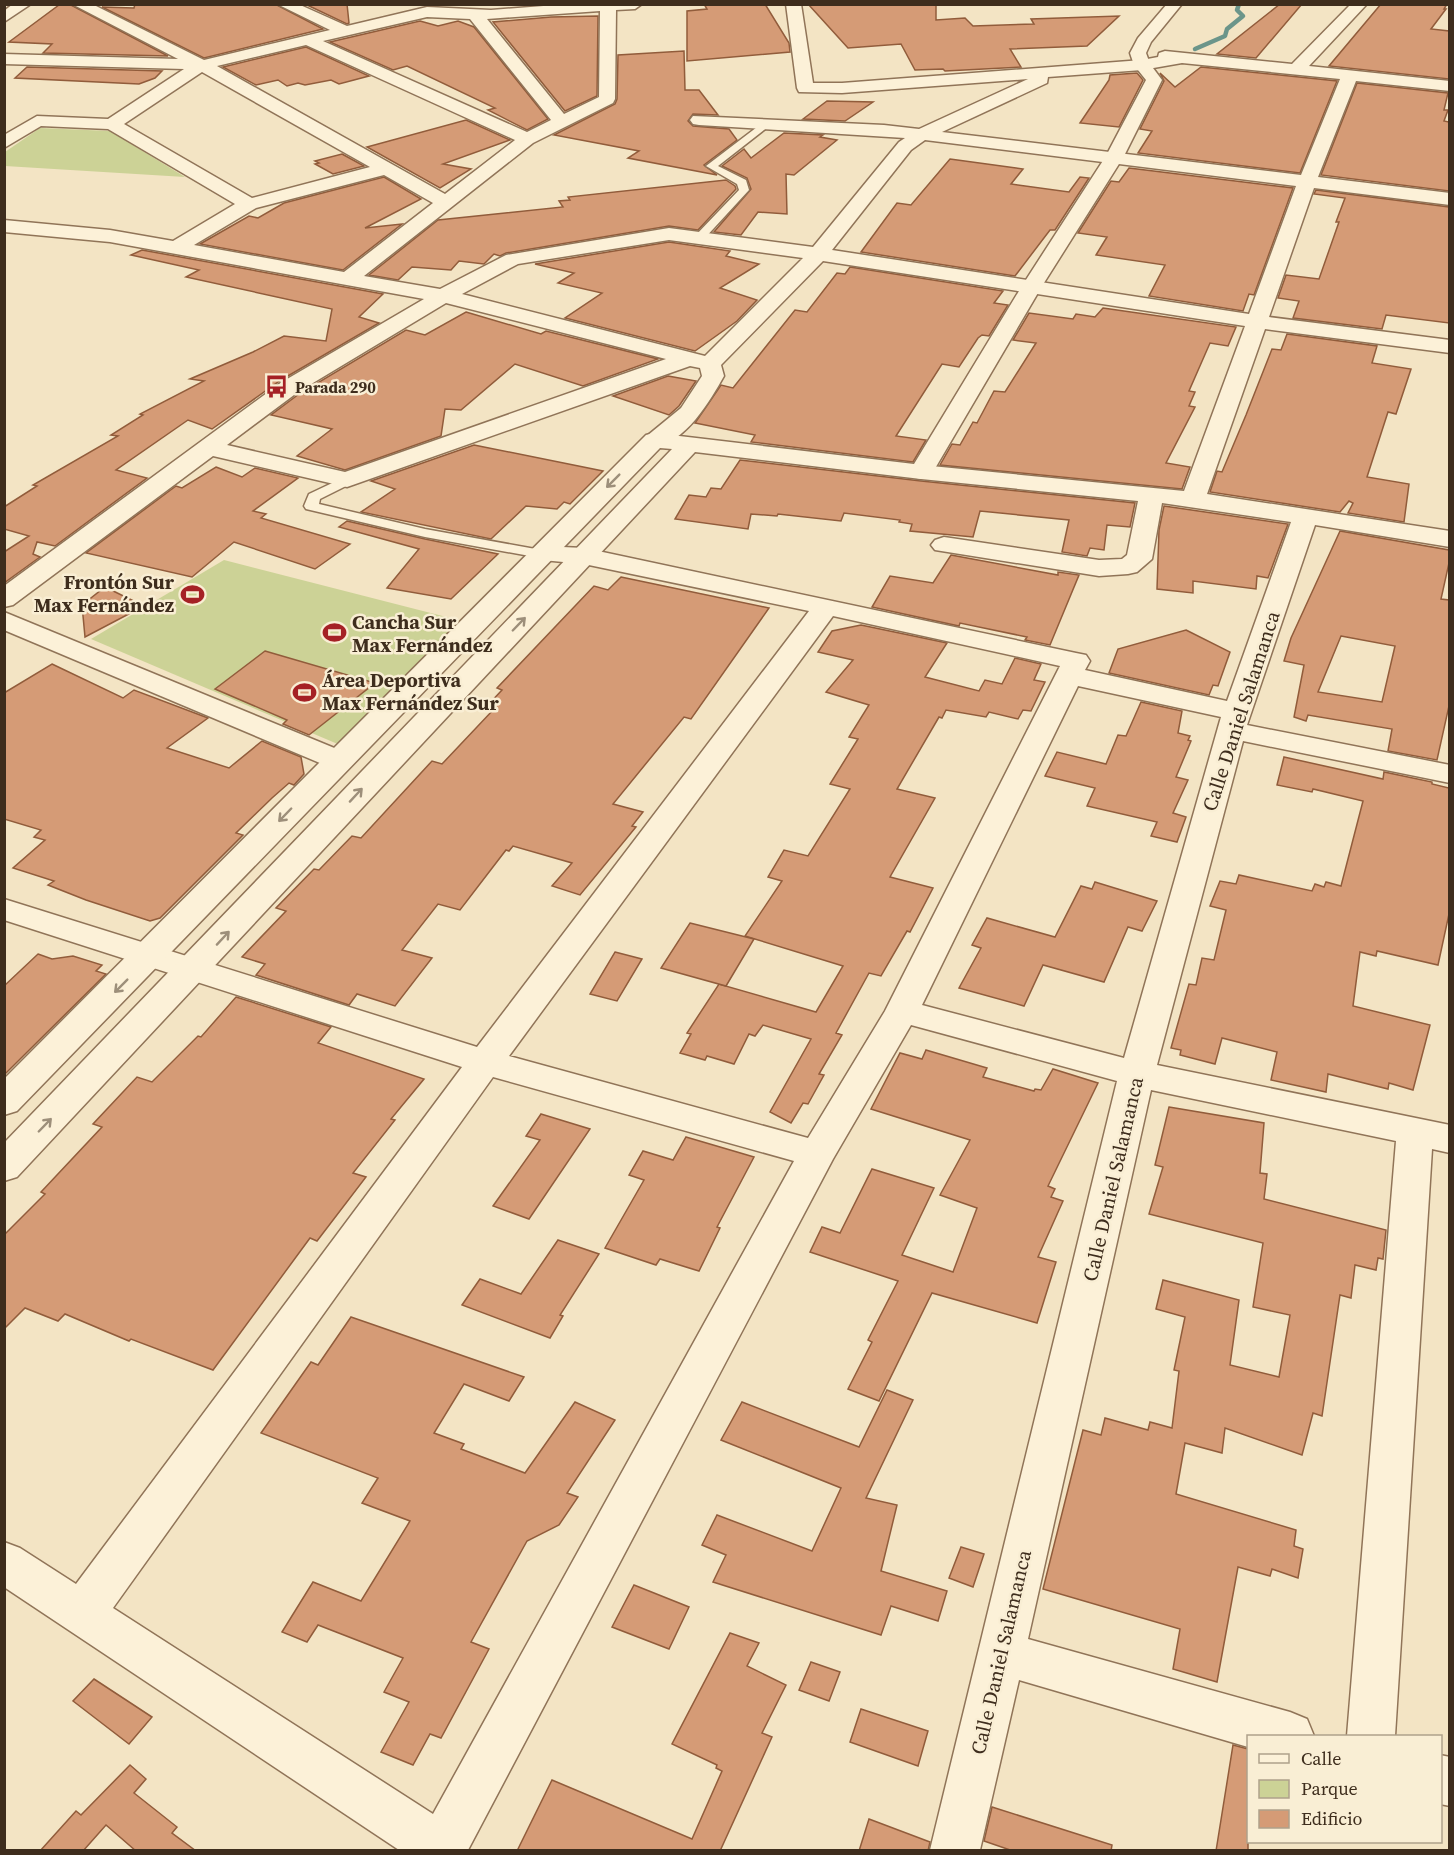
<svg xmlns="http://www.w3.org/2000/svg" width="1454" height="1855" font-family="'Source Serif 4',serif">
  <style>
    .green { fill: #ccd296 }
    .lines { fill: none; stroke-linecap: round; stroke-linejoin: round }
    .stream { stroke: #6b958a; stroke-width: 4.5 }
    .building { fill: #d59b76; stroke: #915c3b; stroke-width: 1.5; fill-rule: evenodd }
    .service-casing { stroke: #907458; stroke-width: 3 }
    .minor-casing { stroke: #907458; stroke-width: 3 }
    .tertiary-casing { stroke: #907458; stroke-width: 3 }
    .service { fill: #fcf1d8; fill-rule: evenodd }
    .minor { fill: #fcf1d8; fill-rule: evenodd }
    .tertiary { fill: #fcf1d8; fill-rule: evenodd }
    .oneway { stroke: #9d8f7a }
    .labels { text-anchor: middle; stroke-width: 5; stroke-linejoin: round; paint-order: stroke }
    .far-poi-label { font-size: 16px; font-weight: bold; fill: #3e2d1d; stroke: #f9eed4; text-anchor: start }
    .poi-label { font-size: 20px; font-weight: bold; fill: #3e2d1d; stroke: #f9eed4; text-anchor: start }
    .street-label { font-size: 20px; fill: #3e2d1d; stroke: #f9eed4 }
  </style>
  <rect width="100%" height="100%" fill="#f3e4c4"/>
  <g class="green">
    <polygon points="40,128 110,131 185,177 5,166 5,152"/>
    <polygon points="224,560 462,621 340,745 91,639"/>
  </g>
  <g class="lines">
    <polyline class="stream" points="1195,49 1225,36 1227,29 1243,16 1237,10 1239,4"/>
  </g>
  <g class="building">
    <polygon points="135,4 275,4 323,29 204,58 102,7 134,8"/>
    <polygon points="305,4 347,4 349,23 347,24"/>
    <polygon points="704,4 765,4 789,43 790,52 687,61 687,11 707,9"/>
    <polygon points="808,4 936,4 936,20 965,18 973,26 1034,24 1031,19 1119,16 1087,46 1010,49 1021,67 945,71 943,69 915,70 901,44 848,48"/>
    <polygon points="1280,4 1302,4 1256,58 1217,54"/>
    <polygon points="1381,4 1447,4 1444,9 1446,9 1431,29 1449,31 1449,79 1329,66"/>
    <polygon points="59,5 71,5 168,56 43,53 52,44 9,42"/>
    <polygon points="598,16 597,96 565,111 493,22 551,17"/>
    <polygon points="420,21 438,26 458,21 474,27 548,119 527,130 488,110 495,108 407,66 393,70 330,42"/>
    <polygon points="306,47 369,76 339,84 331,80 305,85 298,83 287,86 278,80 256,85 223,67"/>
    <polygon points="684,51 685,90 699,90 718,115 693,114 688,121 693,126 729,129 737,140 704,165 717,175 628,158 639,151 554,135 615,104 617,99 618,55"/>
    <polygon points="27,67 162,71 155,78 139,84 15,78"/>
    <polygon points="1201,67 1337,81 1300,173 1138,153 1152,131 1140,129 1164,81 1160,73 1175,87"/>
    <polygon points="1137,73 1143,80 1119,127 1080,123 1109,80 1110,75"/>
    <polygon points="1357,83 1448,93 1444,110 1448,110 1444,121 1449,122 1449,191 1321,175"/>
    <polygon points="827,101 873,102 845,121 803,119"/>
    <polygon points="466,120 510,140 443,164 471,169 440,188 367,147"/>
    <polygon points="784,133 823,135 820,137 837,140 794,175 786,174 787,214 758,212 741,235 714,232 751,189 747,178 722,166 744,149 751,158"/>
    <polygon points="342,154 364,166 333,174 315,164 319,163 315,161"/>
    <polygon points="950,159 1023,169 1011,184 1069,192 1080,177 1089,178 1055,230 1050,230 1015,276 861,252 897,203 911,205"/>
    <polygon points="1129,168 1293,188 1254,295 1249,294 1243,311 1149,296 1165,265 1096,255 1107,237 1078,233 1111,181 1119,182"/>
    <polygon points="384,177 421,199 365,228 402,224 343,270 200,244 249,216 258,218 284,203"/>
    <polygon points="726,180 735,186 736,189 698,230 669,226 506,253 500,256 494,254 484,264 459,261 451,270 412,267 398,280 369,275 438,220 563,207 559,201 570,200 568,197"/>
    <polygon points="1316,190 1449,207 1449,323 1386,315 1382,329 1293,318 1299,301 1278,298 1286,275 1319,279 1339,222 1336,222 1345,198 1314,194"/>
    <polygon points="669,242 730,251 726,256 759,264 720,288 757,300 737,321 695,351 565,318 602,293 558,283 574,273 535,264"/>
    <polygon points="142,250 383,294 359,317 379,323 281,380 212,429 188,420 116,470 147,478 55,546 37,542 33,554 40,557 4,583 4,552 29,536 4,529 4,507 37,486 33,485 118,436 111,435 143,415 140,414 204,381 190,379 253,352 284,336 326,341 332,309 186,277 199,270 131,255"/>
    <polygon points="850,267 1003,291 994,303 1008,305 989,336 982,335 978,338 959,367 942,364 896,436 926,440 913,462 751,442 755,435 695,423 721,385 733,388 795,310 807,312 837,273 845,274"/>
    <polygon points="1103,308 1236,327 1228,346 1210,343 1189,391 1195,392 1189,406 1195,407 1166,463 1190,467 1182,489 940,465 952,444 960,445 973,422 977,423 994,391 1005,392 1036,343 1013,340 1029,313 1073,319 1076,314 1095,317"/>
    <polygon points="466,312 541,334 546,331 658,359 583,386 515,364 461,410 445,409 441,436 345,470 297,456 332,429 271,415 299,394 406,330 425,335"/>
    <polygon points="1287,334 1377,346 1372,363 1411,369 1396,414 1388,412 1367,477 1409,484 1404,522 1348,513 1353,503 1349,501 1340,512 1210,492 1217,471 1222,472 1246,415 1272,349 1281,350"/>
    <polygon points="668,376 696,381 679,406 669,415 613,396"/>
    <polygon points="474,445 603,471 570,504 564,502 557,509 526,506 491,539 361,512 395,489 371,481"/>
    <polygon points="740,460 921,481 1135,503 1130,527 1107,525 1104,550 1090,548 1087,556 1062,552 1069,520 980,511 973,537 910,531 912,524 899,522 900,520 844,513 841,521 778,514 777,516 751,514 748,529 675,519 689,495 706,497 711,488 721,489"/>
    <polygon points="216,467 242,477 255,468 298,478 253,511 266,514 261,518 350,544 315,569 234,542 192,577 86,553 176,486 182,488"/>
    <polygon points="1164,506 1288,524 1268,578 1257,576 1256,589 1193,581 1193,593 1157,589 1159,530"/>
    <polygon points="347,521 425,539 498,554 451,599 387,588 419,549 339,527"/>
    <path d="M1340,531L1449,550V563L1441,599L1449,600V706L1437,760L1388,751L1392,729L1308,715L1306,721L1294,717L1304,665L1284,661L1291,638ZM1341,636L1395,646L1382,702L1318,692Z"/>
    <polygon points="951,555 1058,575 1058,572 1079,575 1050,645 1025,640 1027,637 960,623 959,626 872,607 890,576 933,583"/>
    <polygon points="621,577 769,608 691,719 684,717 613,804 643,812 632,826 636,827 580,895 552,886 572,863 513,846 509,851 506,850 460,910 438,904 402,950 432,958 395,1006 357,994 349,1005 256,975 265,964 242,957 286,911 276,908 314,869 319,870 352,836 361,838 432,761 442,764 494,709 486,707 502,690 497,688 594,586 608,590"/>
    <polygon points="105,587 144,606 85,637 82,605"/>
    <polygon points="861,625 947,643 925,677 979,691 985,680 1002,684 1015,658 1041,664 1034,680 1045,682 1031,711 1023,710 1018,719 989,712 986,717 946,710 942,718 939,717 897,789 935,798 890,877 933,888 910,932 907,931 881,976 869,973 836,1033 842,1035 819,1074 824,1075 808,1104 803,1103 791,1123 770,1112 811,1039 763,1025 755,1036 749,1034 734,1064 707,1056 705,1060 680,1053 691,1034 687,1033 719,984 816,1012 843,966 745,936 782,881 768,877 784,850 808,856 850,789 830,784 858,739 849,737 869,705 826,692 853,660 818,652 832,631"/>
    <polygon points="1186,630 1230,652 1218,686 1213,685 1209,695 1109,673 1118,649"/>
    <polygon points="265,651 375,683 309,735 283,724 287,720 215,689"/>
    <polygon points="52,664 123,698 134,690 208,718 167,748 229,768 262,741 301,757 304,774 294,785 289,783 272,798 236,833 243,835 160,918 150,921 86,900 48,885 54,881 13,868 45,840 34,837 41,830 4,819 4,693"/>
    <polygon points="1141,702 1182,711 1178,733 1190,736 1188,740 1191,741 1176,777 1188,780 1173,813 1186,817 1177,842 1151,836 1157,822 1087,806 1095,788 1045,776 1057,752 1106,764 1118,735 1126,736"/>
    <polygon points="1284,757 1383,779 1384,772 1432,782 1432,784 1449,788 1449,914 1438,965 1377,951 1376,956 1360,952 1353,1006 1430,1025 1413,1090 1389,1083 1388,1089 1328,1074 1326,1092 1271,1080 1277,1052 1222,1038 1215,1064 1180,1055 1181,1050 1171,1048 1189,984 1196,985 1202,958 1214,960 1226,910 1210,906 1220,881 1236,884 1239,875 1312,891 1315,884 1324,887 1326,882 1341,886 1363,801 1313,789 1312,792 1277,785"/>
    <polygon points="1095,882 1157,901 1142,931 1128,927 1104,982 1043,965 1024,1006 959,988 981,948 972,945 987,918 1055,937 1081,886 1092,889"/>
    <polygon points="690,923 754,939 726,986 661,968"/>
    <polygon points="615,952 642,959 617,1001 590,994"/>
    <polygon points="38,954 52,959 73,956 102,965 96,971 106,974 4,1075 4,986"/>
    <polygon points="236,997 331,1027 318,1043 424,1079 391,1119 395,1120 353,1173 366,1177 317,1241 310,1238 213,1370 131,1339 129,1341 65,1314 58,1321 25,1308 4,1329 4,1235 45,1194 41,1192 102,1127 93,1124 137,1077 152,1082 198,1036 201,1037"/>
    <polygon points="926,1050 987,1068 983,1077 1034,1091 1035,1089 1041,1090 1053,1069 1098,1083 1048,1186 1055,1189 1051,1197 1063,1201 1038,1257 1056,1262 1037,1323 932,1293 879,1401 848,1389 872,1342 868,1340 898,1281 810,1252 822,1227 840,1233 872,1169 934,1188 902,1255 953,1272 977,1208 940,1195 970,1140 871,1109 900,1053 922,1059"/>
    <polygon points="1169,1107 1264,1123 1260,1173 1267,1174 1264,1199 1386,1230 1383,1259 1378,1258 1376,1270 1355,1265 1351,1298 1340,1295 1322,1416 1313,1413 1302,1455 1225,1428 1222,1453 1185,1443 1176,1494 1296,1530 1294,1546 1303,1549 1298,1578 1272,1569 1270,1576 1238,1567 1217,1682 1173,1669 1180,1629 1043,1589 1083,1430 1101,1435 1105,1418 1148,1430 1150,1422 1172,1428 1179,1371 1174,1370 1185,1317 1156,1309 1163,1280 1239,1300 1230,1365 1279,1377 1290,1315 1253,1307 1263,1243 1149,1214 1163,1167 1155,1165"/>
    <polygon points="541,1114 590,1129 529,1219 493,1206 540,1140 526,1136"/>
    <polygon points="686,1137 754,1157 717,1227 720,1228 699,1271 660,1259 656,1265 605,1248 644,1180 629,1175 643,1151 673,1160"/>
    <polygon points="558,1240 599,1254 560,1315 563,1316 550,1338 462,1305 480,1279 521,1294"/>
    <polygon points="351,1317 524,1377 509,1401 464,1384 434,1433 464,1444 461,1449 525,1473 575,1402 615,1420 567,1493 578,1497 559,1525 527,1541 471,1642 489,1649 441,1738 430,1734 413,1765 381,1752 409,1702 384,1692 403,1658 318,1625 307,1642 282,1632 313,1582 361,1601 410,1521 362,1503 378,1478 261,1433 311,1362 318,1365"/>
    <polygon points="887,1390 913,1400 866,1498 897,1505 881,1571 947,1591 938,1621 891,1606 881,1635 713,1582 726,1555 702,1545 717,1515 812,1551 841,1488 721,1440 742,1402 859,1447"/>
    <polygon points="961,1547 984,1554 973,1587 949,1578"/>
    <polygon points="634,1585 689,1607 669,1649 612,1627"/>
    <polygon points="730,1633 759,1643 747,1666 786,1685 762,1733 772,1737 720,1851 517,1851 552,1780 692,1839 722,1771 716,1768 717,1765 672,1744"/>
    <polygon points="811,1662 840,1672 829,1701 799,1690"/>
    <polygon points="94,1679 152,1717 129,1744 73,1701"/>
    <polygon points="861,1709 928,1731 918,1766 850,1742"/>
    <polygon points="1233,1745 1248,1749 1248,1851 1216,1851"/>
    <polygon points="130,1765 146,1779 134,1793 177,1827 172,1833 196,1851 136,1851 106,1825 83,1851 40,1851 76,1811 81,1815"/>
    <polygon points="992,1807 1112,1845 1111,1851 1013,1851 984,1841"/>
    <polygon points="869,1819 930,1842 928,1851 859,1851"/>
  </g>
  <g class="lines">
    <defs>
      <g id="service">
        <polygon points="765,121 773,123 718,166 746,180 749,190 703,240 695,240 695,236 739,190 737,184 706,166"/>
        <polygon points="347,476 352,477 354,480 352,483 320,499 319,504 425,529 541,550 548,554 541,558 425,537 306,509 304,506 309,494"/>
      </g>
      <g id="minor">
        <polygon points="13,4 31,4 4,22 4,11"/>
        <path d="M72,4H92L204,60L330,30L277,4H298L347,26L427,7L491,10L569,4H642L635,9L616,10L615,99L613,103L533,143L364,276L440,289L506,255L669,228L813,247L899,142L905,138L699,125L693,124L690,120L693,116L884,125L919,129L1028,79L842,93L799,92L797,88L786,4H801L813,83H842L1142,60L1158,57L1159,53L1165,51L1292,64L1351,4H1367L1309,66L1450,81V91L1356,81L1318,177L1450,193V205L1314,188L1269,317L1450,340V353L1265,329L1207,494L1450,531V547L1315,525L1247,725L1450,765V783L1243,741L1157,1065L1450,1125V1153L1432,1149L1395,1736H1347L1396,1141L1151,1090L1028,1639L1290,1712L1307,1719L1314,1736H1248V1747L1019,1680L980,1850H930L1117,1081L911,1025L833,1159L468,1850H399L4,1587V1542L20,1548L76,1584L462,1067L4,920V899L477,1047L809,611L584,564L532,559L528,554L532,549L541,546L584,548L1076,653L1086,655L1090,661L1085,670L1227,701L1291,522L1162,503L1152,559L1137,572L1128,574L1099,576L935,550L931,545L935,540L944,537L1099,560L1122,559L1127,555L1138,501L921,479L912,477L909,472L912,467L921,465L1184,491L1245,326L823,261L721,365L724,376C710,401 680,453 646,445L642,440L681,408L702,376L700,368L690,366L347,487L213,456L13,605L4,607V586L282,382L424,299L110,242L4,232V220L110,230L173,241L235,204L108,129L41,126L4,148V135L37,116L108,119L184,69L4,64V54L178,59ZM600,11L599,97L564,114L487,19ZM427,17L470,19L551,120L527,132L323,41ZM306,45L515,140L445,194L217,66ZM1182,63L1340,79L1301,175L942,132L1047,83L1048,77L1142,70ZM202,72L370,167L252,198L124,124ZM925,140L1296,186L1249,314L832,250L911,150ZM384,175L433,203L344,272L194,245L256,208ZM669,240L803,258L705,356L462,294L518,264ZM446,303L666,359L345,472L227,445L298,392ZM833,616L1060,666L885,1011L808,1138L509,1056ZM1078,686L1221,717L1124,1058L922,1005ZM493,1077L794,1161L433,1814L113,1608Z"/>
        <polygon points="4,612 349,754 353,760 349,766 338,769 327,766 4,630"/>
        <polygon points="1440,1755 1450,1757 1450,1806 1440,1804"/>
      </g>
      <polygon id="tertiary" points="1167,4 1182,4 1151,42 1146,53 1150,64 1162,80 1124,156 1042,286 930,477 921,479 695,452 17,1177 4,1181 4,1143 672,449 660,448 17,1111 4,1115 4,1079 646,435 654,433 914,464 1022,286 1106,156 1146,80 1134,65 1130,53 1138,38"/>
    </defs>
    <use href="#service" class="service-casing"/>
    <use href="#minor" class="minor-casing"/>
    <use href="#tertiary" class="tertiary-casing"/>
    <use href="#service" class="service"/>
    <use href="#minor" class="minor"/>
    <use href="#tertiary" class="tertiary"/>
  </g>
  <defs><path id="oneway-shaft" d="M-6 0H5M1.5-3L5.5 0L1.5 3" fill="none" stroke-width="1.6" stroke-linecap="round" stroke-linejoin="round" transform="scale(1.5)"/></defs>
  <g class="oneway">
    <use href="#oneway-shaft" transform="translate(613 481) rotate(135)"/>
    <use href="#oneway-shaft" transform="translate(519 624) rotate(-46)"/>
    <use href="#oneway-shaft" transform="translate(356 795) rotate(-47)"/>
    <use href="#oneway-shaft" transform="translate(285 815) rotate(134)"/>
    <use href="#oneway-shaft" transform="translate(223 938) rotate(-47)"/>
    <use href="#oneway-shaft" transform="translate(121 986) rotate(135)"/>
    <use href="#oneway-shaft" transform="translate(45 1125) rotate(-46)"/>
  </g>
  <defs>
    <symbol id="bus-bare" viewBox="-9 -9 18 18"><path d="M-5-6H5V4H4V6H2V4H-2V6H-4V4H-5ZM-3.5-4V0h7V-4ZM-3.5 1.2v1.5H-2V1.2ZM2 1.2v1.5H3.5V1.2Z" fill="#a52125" stroke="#f9eed4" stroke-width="2.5" paint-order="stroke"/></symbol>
    <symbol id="stadium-bare" viewBox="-9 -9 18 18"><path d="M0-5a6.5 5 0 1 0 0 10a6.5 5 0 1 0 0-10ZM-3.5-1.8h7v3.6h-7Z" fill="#a52125" stroke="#f9eed4" stroke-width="2.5" paint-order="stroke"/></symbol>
  </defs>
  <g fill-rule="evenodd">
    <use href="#bus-bare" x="260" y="370" width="33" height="33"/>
    <use href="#stadium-bare" x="176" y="578" width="33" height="33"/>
    <use href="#stadium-bare" x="318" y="616" width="33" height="33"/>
    <use href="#stadium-bare" x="288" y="676" width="33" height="33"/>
  </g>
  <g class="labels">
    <g class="far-poi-label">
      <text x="295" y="393">Parada 290</text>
    </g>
    <g class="poi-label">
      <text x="174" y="589" text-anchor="end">Frontón Sur<tspan x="174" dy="23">Max Fernández</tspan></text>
      <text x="352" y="629">Cancha Sur<tspan x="352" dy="23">Max Fernández</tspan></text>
      <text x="322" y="687">Área Deportiva<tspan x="322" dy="23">Max Fernández Sur</tspan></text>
    </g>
    <g class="street-label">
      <text transform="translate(1241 711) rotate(-72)" y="7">Calle Daniel Salamanca</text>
      <text transform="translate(1113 1179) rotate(-77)" y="7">Calle Daniel Salamanca</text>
      <text transform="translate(1001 1652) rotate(-77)" y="7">Calle Daniel Salamanca</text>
    </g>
  </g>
  <rect width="1454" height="1855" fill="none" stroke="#3e2d1d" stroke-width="12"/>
  <rect x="1247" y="1735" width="195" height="108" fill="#f9eed4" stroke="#aea18b" stroke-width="1.5"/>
  <rect x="1259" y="1754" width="30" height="9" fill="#fcf1d8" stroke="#aea18b" stroke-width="1.5"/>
  <text x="1301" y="1765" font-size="18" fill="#3e2d1d">Calle</text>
  <rect x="1259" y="1780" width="30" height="18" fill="#ccd296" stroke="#aea18b" stroke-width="1.5"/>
  <text x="1301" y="1795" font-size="18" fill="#3e2d1d">Parque</text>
  <rect x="1259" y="1810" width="30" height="18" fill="#d59b76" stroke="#aea18b" stroke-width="1.5"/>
  <text x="1301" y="1825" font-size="18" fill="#3e2d1d">Edificio</text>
</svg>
